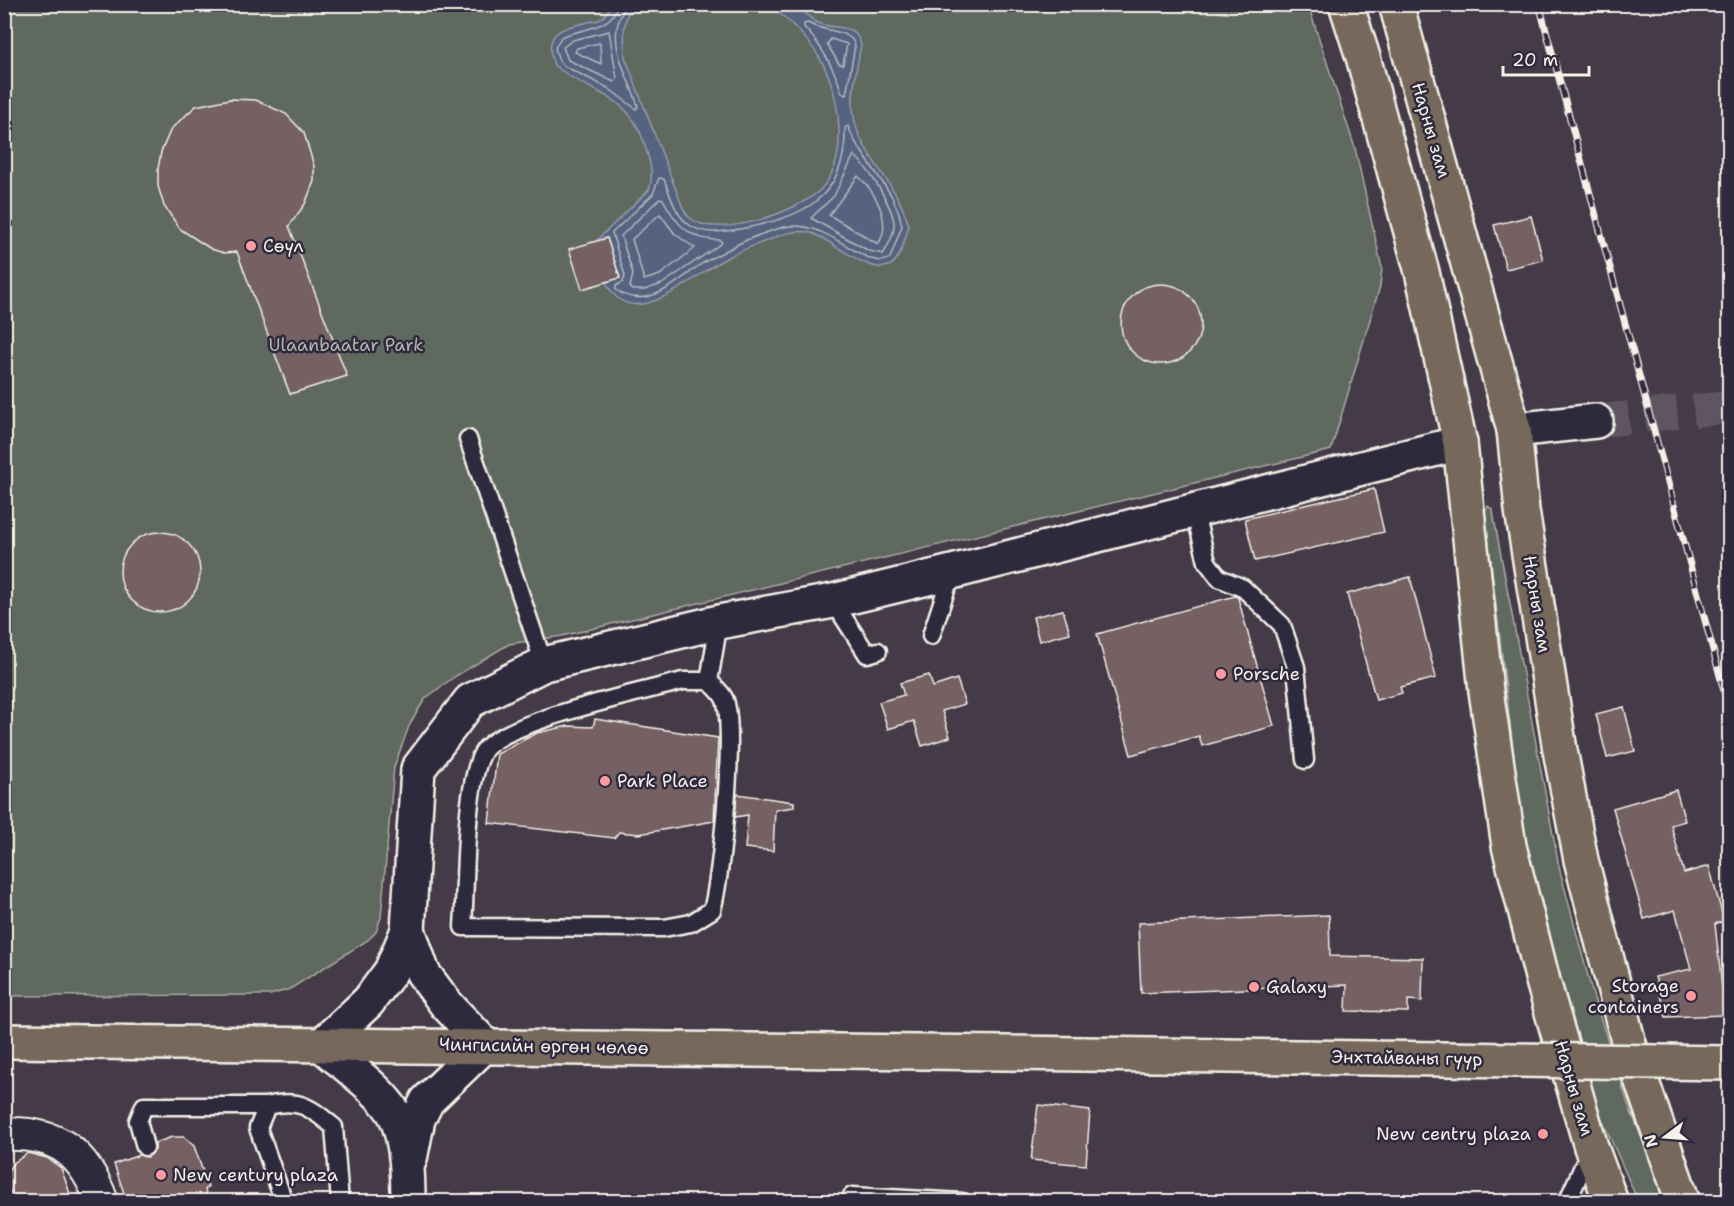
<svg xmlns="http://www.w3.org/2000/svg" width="1734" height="1206" font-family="'Shantell Sans',sans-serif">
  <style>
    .green { fill: #5e695e; stroke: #a9ada3; stroke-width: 1.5 }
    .water { fill: #566480; stroke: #959caa; stroke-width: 1.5 }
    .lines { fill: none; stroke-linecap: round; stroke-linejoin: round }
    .shore { stroke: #b5b9be; stroke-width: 1.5 }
    .building { fill: #756063; stroke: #f4f1e8; stroke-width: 1.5 }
    .tertiary-tunnel { stroke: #5e5560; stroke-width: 33; stroke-dasharray: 33 16; stroke-linecap: butt }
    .service-casing { stroke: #f4f1e8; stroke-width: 21 }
    .minor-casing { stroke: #f4f1e8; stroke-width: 36 }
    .tertiary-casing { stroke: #f4f1e8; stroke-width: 38 }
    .primary-casing { stroke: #f4f1e8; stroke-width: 38 }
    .trunk-casing { stroke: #f4f1e8; stroke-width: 38 }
    .service { stroke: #2f2a3d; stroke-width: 16 }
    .minor { stroke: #2f2a3d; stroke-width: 32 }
    .tertiary { stroke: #2f2a3d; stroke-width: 33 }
    .primary { stroke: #76695c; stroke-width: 33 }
    .trunk { stroke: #76695c; stroke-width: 33 }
    .rail-casing { stroke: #f4f1e8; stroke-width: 7 }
    .rail { stroke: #2f2a3d; stroke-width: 4.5; stroke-dasharray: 14; stroke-linecap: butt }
    .trunk-bridge-casing { stroke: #f4f1e8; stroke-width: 38; stroke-linecap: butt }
    .trunk-bridge { stroke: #76695c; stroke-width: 33 }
    .poi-dot { fill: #ff9aa2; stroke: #2f2a3d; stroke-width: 2 }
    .labels { text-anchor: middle; stroke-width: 5; stroke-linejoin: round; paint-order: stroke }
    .street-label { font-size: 18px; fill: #f4f1e8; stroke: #2f2a3d }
    .poi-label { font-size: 18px; fill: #f4f1e8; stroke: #2f2a3d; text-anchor: start }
    .park-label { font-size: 18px; fill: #b0b4aa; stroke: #2f2a3d }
  </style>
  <rect width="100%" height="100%" fill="#443a48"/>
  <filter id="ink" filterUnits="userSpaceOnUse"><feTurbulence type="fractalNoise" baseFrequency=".0167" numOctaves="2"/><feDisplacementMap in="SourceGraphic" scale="12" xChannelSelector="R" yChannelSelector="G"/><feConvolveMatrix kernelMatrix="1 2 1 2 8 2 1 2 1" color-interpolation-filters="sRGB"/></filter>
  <g filter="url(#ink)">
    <g class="green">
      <polygon points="4,5 1308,5 1355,148 1382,268 1380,286 1331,450 562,636 509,644 454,677 426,698 420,707 409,726 394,767 381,917 376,932 368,940 290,989 270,995 5,996"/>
      <polygon points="1488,506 1493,510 1494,518 1559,867 1593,995 1629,1107 1668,1201 1638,1201 1600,1115 1565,1000 1522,826 1485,511"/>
    </g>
    <path class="water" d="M612,5H636L627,15L624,30L625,57L681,203C683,208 686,215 690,218C716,241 800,211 821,189C836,173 840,151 839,130C837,73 814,39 769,5H798C805,12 811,21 821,24C838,30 856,23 861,45C856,74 846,109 860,137C876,171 897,185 909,226C905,237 903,251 896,260C878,285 831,238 811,233C797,229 784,233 771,239C754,246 737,251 721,261C691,278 630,336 606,282L620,277L607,238L596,241L649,190C654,175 650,163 646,149C629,89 593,98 554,65C540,27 569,27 598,20L604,16Z"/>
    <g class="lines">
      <g class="shore">
        <path d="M617,4C615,29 579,29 561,37L555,48L559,61L564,66L608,88L636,109L638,106C628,74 601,37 628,4"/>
        <path d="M808,23C822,32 852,29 855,46L846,95L842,93C834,68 822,46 804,27V24Z"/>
        <polygon points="609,31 617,79 614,82 568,60 563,47 573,40"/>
        <polygon points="831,39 847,44 843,65 839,64 827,44"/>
        <polygon points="600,43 601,64 575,52 577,48"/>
        <path d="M848,126L854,140L891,195L899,213L902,226L890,258C866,274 826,214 780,228C764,233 744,240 729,249C718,255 707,260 697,267C675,284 645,311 616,290V286L623,282L625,276L612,233L653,194L659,178L664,179C669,192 675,214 687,223C702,236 722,232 740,229C801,218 847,199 845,128Z"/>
        <path d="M854,155C868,167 892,205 894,223C895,232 888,247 883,254L869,251L811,218L834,196Z"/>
        <path d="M858,176C875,191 893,223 878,244L829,215Z"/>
        <path d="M660,198L663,199C676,224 690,241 720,240L722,243L662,284L644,290H632L630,287L633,274L621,236Z"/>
        <polygon points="660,214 675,234 695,248 660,275 644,280 632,239"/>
      </g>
    </g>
    <g class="building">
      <polygon points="230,99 256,100 286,114 304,133 314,166 314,181 305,204 289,226 347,376 290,394 237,252 224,253 211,249 180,229 164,206 158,186 158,169 161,152 171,129 196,106"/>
      <polygon points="1531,216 1543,260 1506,269 1494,225"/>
      <polygon points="607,238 620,278 582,289 569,249"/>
      <circle cx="1161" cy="324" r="40"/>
      <polygon points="1374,489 1384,532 1255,561 1245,519"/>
      <circle cx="160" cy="572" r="40"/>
      <polygon points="1410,577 1436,678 1400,687 1402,693 1376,700 1347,594"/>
      <polygon points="1235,596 1238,598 1274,726 1202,746 1199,736 1131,755 1097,634"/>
      <polygon points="1063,610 1070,633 1039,641 1033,617"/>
      <polygon points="929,675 933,687 957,679 965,704 942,711 950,737 922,746 914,721 888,729 879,702 904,695 900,683"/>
      <polygon points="1624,707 1635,751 1607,758 1596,714"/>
      <polygon points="595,719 718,738 714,821 639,834 619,832 614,838 489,823 497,754 537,733 568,726 593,727"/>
      <polygon points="1676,790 1685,821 1671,825 1684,873 1709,866 1724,921 1715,924 1725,1015 1666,1017 1655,977 1691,969 1675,910 1644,919 1613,808"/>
      <polygon points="737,794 794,802 794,807 775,810 773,851 745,848 748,815 735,817"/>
      <polygon points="1329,915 1330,956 1423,958 1422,1001 1408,1000 1408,1012 1346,1011 1347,985 1141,993 1138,923"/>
      <polygon points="1038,1105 1090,1111 1086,1165 1031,1160"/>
      <polygon points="172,1137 184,1137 194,1146 208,1186 205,1190 209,1202 127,1202 114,1164 139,1155 148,1157 155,1150 155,1143"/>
      <polygon points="28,1153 47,1158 61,1168 73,1202 14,1202 5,1177 12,1164"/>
    </g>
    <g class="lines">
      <polyline class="tertiary-tunnel" points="1596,421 1730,407"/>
      <defs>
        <g id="service">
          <polyline points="468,439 544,664"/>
          <polyline points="1194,509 1207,562 1219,578 1243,588 1282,625 1296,667 1305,760"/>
          <polyline points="833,601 867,654 878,651"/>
          <polyline points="931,636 952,572"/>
          <path d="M683,681H709C714,686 721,692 724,698C737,723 721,880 712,910L691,923L664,928L463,927C466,885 464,786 483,752C500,722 646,691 683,681Z"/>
          <polyline points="709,681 719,622"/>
          <polyline points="145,1147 138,1121 144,1106 267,1106"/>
          <path d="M284,1202L258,1128L267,1106C299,1098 310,1107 334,1127L340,1202"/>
          <polyline points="851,1202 852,1196 963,1202"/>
          <polyline points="1567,1202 1590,1151"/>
        </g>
        <path id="minor" d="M4,1134C58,1132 84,1152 102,1202"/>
        <g id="tertiary">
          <polyline points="1514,430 1596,421"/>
          <polyline points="408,930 423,973 446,1004 485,1045 427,1101 418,1119 410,1159"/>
          <path d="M408,1202C408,1175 407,1144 397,1119C386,1093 343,1064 322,1045L368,1002L391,971L408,930L418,769L470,701L544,664L719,622L833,601L952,572L1460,443"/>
        </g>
        <g id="primary">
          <polyline points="1346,4 1363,57 1422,272 1460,443 1486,691 1509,846 1543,981 1591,1147 1611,1202"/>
          <polyline points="1396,4 1514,430 1522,510 1560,750 1581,860 1629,1044 1683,1202"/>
        </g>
        <polyline id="trunk" points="4,1041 1084,1054"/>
      </defs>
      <use href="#service" class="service-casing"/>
      <use href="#minor" class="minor-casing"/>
      <use href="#tertiary" class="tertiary-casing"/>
      <use href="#primary" class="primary-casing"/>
      <use href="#trunk" class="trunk-casing"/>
      <use href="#service" class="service"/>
      <use href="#minor" class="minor"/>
      <use href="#tertiary" class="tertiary"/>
      <use href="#primary" class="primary"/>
      <use href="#trunk" class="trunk"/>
      <defs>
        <polyline id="rail" points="1539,4 1730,713"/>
      </defs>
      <use href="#rail" class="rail-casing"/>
      <use href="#rail" class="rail"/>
      <defs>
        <polyline id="trunk-bridge" points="1084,1054 1730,1063"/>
      </defs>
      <use href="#trunk-bridge" class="trunk-bridge-casing"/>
      <use href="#trunk-bridge" class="trunk-bridge"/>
    </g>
  </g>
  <g class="poi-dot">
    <circle cx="251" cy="246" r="6"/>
    <circle cx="1221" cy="674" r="6"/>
    <circle cx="605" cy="781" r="6"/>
    <circle cx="1254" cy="987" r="6"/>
    <circle cx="1691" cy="996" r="6"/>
    <circle cx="1543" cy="1134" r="6"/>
    <circle cx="161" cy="1175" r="6"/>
  </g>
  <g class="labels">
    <g class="street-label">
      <text transform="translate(1431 130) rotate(74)" y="6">Нарны зам</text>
      <text transform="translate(1537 604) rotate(81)" y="6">Нарны зам</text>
      <text transform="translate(544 1046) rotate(1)" y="6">Чингисийн өргөн чөлөө</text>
      <text transform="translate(1407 1058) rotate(1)" y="6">Энхтайваны гүүр</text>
      <text transform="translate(1574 1088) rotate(74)" y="6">Нарны зам</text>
    </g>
    <g class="poi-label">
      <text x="263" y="252">Сөүл</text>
      <text x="1233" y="680">Porsche</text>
      <text x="617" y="787">Park Place</text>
      <text x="1679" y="992" text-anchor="end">Storage<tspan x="1679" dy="21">containers</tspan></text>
      <text x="1266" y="993">Galaxy</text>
      <text x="1531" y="1140" text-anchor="end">New centry plaza</text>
      <text x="173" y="1181">New century plaza</text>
    </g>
    <g class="park-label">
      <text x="346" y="351">Ulaanbaatar Park</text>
    </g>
  </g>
  <rect width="1734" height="1206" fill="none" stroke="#2f2a3d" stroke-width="24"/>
  <rect x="12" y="12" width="1710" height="1182" fill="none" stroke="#f4f1e8" stroke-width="2" filter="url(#ink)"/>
  <g transform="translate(1665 1137) rotate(254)" stroke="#2f2a3d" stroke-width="4.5" paint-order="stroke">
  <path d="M0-4.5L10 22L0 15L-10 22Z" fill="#f4f1e8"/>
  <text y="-9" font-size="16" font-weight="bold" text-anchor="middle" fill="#f4f1e8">N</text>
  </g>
  <path d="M1503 66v9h86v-9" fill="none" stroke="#f4f1e8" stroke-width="3"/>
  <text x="1512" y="66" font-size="18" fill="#f4f1e8" stroke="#2f2a3d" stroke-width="4.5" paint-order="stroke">20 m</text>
</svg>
